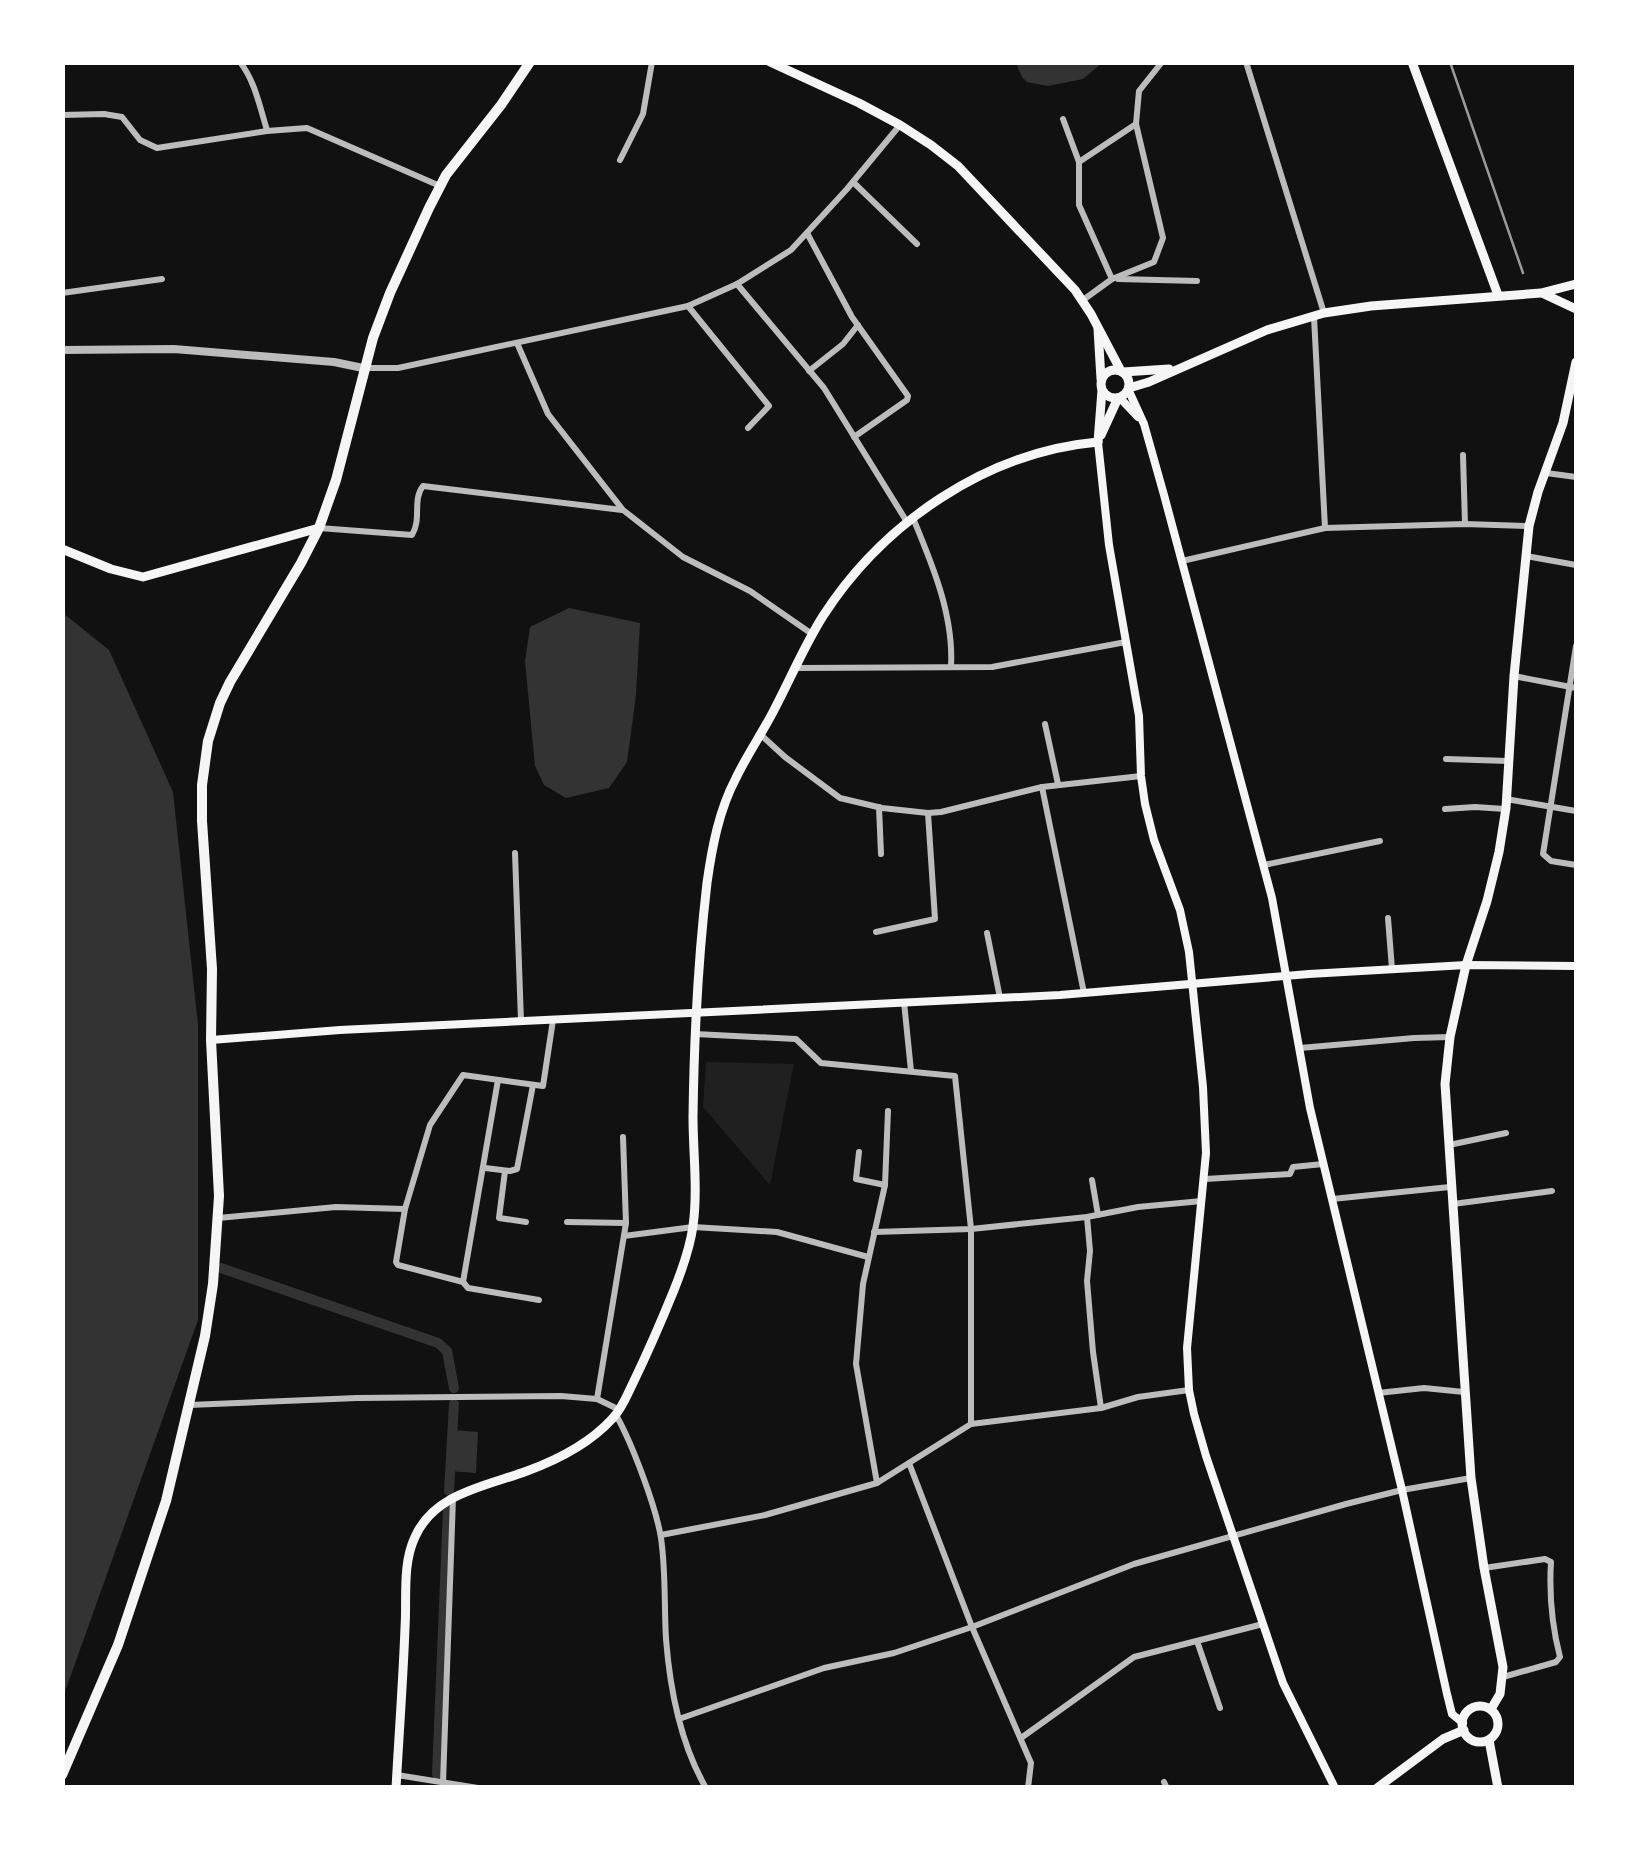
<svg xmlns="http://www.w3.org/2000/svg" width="1639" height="1850" font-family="'Exo 2',sans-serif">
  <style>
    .green { fill: #202020 }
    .water { fill: #333 }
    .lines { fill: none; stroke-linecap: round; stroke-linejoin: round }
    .canal { stroke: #333; stroke-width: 10 }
    .minor { stroke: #bcbcbc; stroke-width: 6 }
    .tertiary { stroke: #bcbcbc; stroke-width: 8 }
    .secondary { stroke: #f5f5f5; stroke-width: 8 }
    .primary { stroke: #f5f5f5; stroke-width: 9 }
    .trunk { stroke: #f5f5f5; stroke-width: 10 }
    .rail { stroke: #9a9a9a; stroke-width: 2.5 }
  </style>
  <rect width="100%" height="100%" fill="#111"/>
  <polygon class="green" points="706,1062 794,1064 770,1185 703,1107"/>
  <g class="water">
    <polygon points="1016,63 1102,63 1083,79 1048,86 1027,82 1022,77"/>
    <polygon points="569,608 640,623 636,695 627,762 609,788 566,798 544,785 535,766 525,661 530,627"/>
    <polygon points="63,613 109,650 173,792 198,1025 198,1320 63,1697"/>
    <polygon points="453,1430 478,1432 476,1473 451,1471"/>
  </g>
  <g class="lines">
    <g class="canal">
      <polyline points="221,1268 438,1343 447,1351 454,1388"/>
      <polyline points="449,1491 454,1404"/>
      <polyline points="437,1774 448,1509"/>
    </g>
    <g class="minor">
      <path d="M240,62C255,81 260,108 267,130"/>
      <polyline points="1246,62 1324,313"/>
      <polyline points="62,115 104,114 122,117 140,140 157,148 267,131 307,128 440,186"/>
      <polyline points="1063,119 1079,162 1079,205 1112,279 1083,300"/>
      <polyline points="620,160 643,114 652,62"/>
      <polyline points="1079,162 1136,124 1139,91 1162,62"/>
      <polyline points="853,182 917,244"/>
      <polyline points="807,233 852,317 908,396 907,400 854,437"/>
      <polyline points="1112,279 1154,262 1163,238 1136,124"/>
      <polyline points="1118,279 1197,281"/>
      <polyline points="737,284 824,388 907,522"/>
      <polyline points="62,293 162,279"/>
      <polyline points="688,306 769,406 748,428"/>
      <polyline points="1314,317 1325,528"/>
      <polyline points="517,343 548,414 623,510 683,557 750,591 812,634"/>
      <polyline points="365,368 398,368 688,306 737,284 791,250 847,189 900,125"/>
      <polyline points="809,371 843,344 858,325"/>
      <polyline points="1463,455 1465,524"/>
      <polyline points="1546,473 1576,477"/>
      <path d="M913,518C932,564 954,615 951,667"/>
      <path d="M319,528L412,535C422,519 412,500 423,486L622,510"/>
      <polyline points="1526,556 1576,565"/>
      <polyline points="1182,561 1325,528 1465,524 1529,526"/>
      <polyline points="1576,646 1543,854 1551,861 1576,865"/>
      <polyline points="796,668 992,667 1126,642"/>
      <polyline points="1514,676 1576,688"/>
      <polyline points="1045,724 1058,784"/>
      <polyline points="761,735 785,757 840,798 882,808 928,813 941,812 1042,787 1141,776"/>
      <polyline points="1446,759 1508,761"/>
      <polyline points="1042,787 1084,993"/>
      <polyline points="1506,799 1576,811"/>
      <polyline points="879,807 881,854"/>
      <polyline points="1445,809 1475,807 1505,809"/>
      <polyline points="515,853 521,1021"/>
      <polyline points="1264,865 1380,841"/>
      <polyline points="1388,918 1392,969"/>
      <polyline points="876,932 935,919 928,813"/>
      <polyline points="987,933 1000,998"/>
      <polyline points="904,1002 911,1071"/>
      <polyline points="695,1034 796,1039 821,1063 955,1076 971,1229 971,1424"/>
      <polyline points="1300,1048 1414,1038 1450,1037"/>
      <polyline points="1449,1145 1506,1133"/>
      <polyline points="859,1152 856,1179 885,1185"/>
      <polyline points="485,1168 510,1171 517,1169 533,1085"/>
      <polyline points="505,1171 499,1218 526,1222"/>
      <polyline points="1205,1179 1290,1174 1293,1167 1323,1164"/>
      <polyline points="1092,1180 1098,1215"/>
      <polyline points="1332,1199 1450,1187"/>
      <polyline points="1453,1204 1552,1191"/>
      <polyline points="405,1209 396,1262 398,1265 463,1282 468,1288 539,1300"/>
      <polyline points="1087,1217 1090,1251 1087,1281 1093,1352 1101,1408"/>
      <polyline points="218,1218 336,1207 405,1209 430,1125 463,1075 543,1086 553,1020"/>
      <polyline points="567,1222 626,1223"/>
      <polyline points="874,1232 971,1229 1087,1217 1138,1207 1202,1201"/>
      <polyline points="624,1236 693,1227 777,1232 868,1257"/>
      <polyline points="463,1282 498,1080"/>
      <polyline points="1378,1393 1424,1388 1464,1392"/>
      <polyline points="597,1399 626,1223 623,1137"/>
      <polyline points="189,1405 357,1398 561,1396 597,1399 620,1410"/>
      <path d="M616,1415C632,1443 656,1507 661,1538C666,1572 664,1606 666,1639C670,1690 680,1743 706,1788"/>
      <polyline points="909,1463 972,1627 1031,1763 1028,1788"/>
      <polyline points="877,1483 856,1364 863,1284 885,1185 888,1111"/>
      <polyline points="661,1535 765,1515 877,1483 971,1424 1101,1408 1138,1397 1189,1390"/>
      <path d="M1484,1568L1545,1559L1551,1562C1549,1594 1552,1626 1560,1657L1556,1662L1503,1677"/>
      <polyline points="1197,1641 1220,1708"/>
      <polyline points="679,1719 824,1668 894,1653 972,1627 1134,1564 1346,1504 1402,1490 1471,1478"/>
      <polyline points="1021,1738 1134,1657 1263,1624"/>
      <polyline points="397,1775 478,1788"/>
      <polyline points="1164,1782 1167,1788"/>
      <polyline points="443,1783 453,1498"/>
    </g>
    <polyline class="tertiary" points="62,350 174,349 334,362 363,368"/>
    <g class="secondary">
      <polyline points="1128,389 1144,424 1164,495 1272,898 1310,1108 1402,1490 1447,1694 1452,1714 1463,1723"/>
      <polyline points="1120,398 1138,417"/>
      <polyline points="1098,442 1109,545 1139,716 1141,776 1145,804 1154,840 1180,910 1189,952 1203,1087 1206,1153 1187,1348 1189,1390 1194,1414 1206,1456 1283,1683 1335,1788"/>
      <polyline points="211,1040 340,1030 1060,995 1309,974 1466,965 1576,966"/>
    </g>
    <g class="primary">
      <polyline points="770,62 859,103 900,125 931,145 958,166 1075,290 1091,314 1121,371"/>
      <polyline points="1412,62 1498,295"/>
      <polyline points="1544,294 1576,309"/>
      <polyline points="1098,329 1101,379"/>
      <circle cx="1115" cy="384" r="14"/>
      <polyline points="1123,372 1169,369"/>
      <polyline points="1129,388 1149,382 1267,330 1324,313 1371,306 1541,293 1576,284"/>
      <polyline points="1101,435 1118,398"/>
      <polyline points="1098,442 1102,390"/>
      <polyline points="62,549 111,569 143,577 319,528"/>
      <circle cx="1480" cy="1724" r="18"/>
      <polyline points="1491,1709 1500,1694 1503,1667 1484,1568 1471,1478 1445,1084 1450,1037 1466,965 1487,901 1499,852 1506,808 1514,676 1529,526 1538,492 1563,423 1576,362"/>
      <polyline points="1489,1740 1498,1788"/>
      <path d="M396,1788C399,1734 403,1681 405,1628C407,1599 402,1564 415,1537C434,1493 487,1486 527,1471C557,1460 590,1443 612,1419C622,1409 627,1395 633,1383C648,1352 661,1322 674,1290C682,1270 690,1248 693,1226C698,1190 693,1153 693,1117C694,1039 698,960 707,883C712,847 719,810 736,778C747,755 761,735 773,712C790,680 804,646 823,616C883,523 986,452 1098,442"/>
      <polyline points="1377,1788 1443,1739 1464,1730"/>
    </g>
    <polyline class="trunk" points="62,1775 118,1645 166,1501 205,1336 213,1284 219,1196 211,1040 212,969 202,821 202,785 208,741 220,703 230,682 301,563 319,528 336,480 373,338 390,293 429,208 446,175 501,105 530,62"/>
    <polyline class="rail" points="1450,62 1523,273"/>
  </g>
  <rect width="1639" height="1850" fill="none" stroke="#ffffff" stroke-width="130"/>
</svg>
